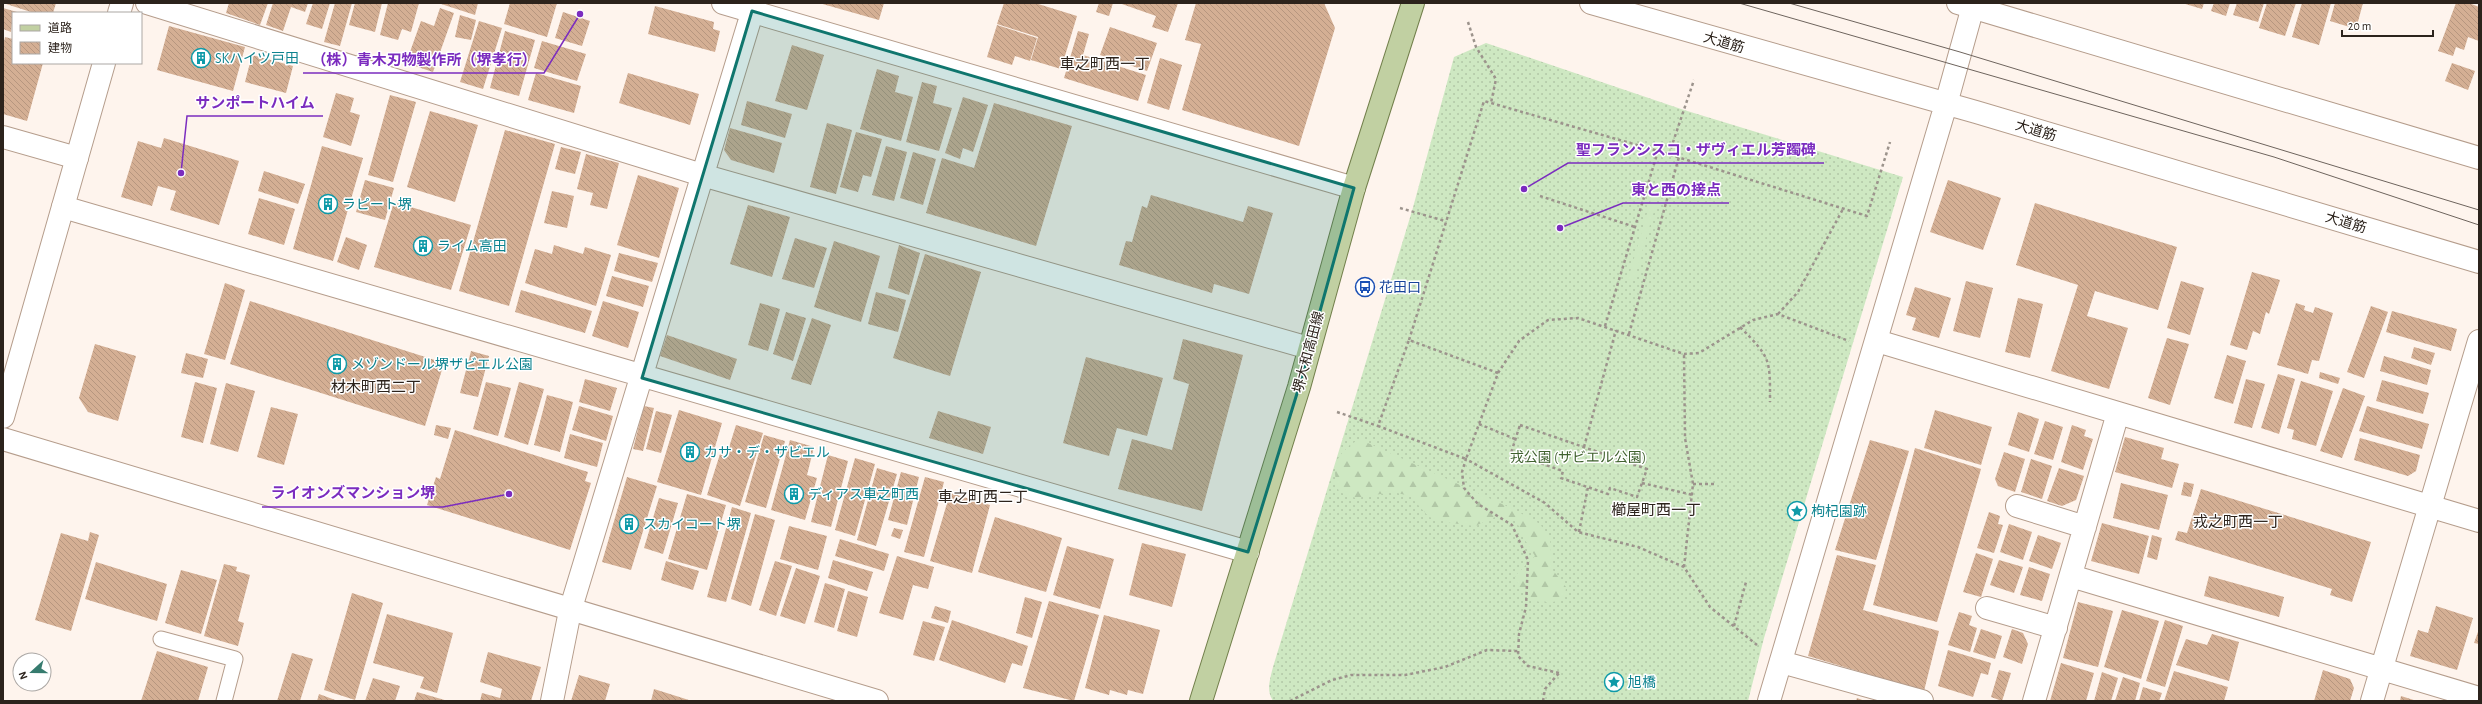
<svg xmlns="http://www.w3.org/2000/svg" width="2482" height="704" viewBox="0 0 2482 704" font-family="'Alegreya Sans','Noto Sans JP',sans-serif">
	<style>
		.grass { fill: url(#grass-dots) }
		.forest { fill: url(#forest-firs) }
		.garden { fill: #cee8c2 }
		.building { fill: url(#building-back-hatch) }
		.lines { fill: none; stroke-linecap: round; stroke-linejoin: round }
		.service-casing { stroke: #b59d8c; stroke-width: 17 }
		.minor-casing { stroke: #b59d8c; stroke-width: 24 }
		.tertiary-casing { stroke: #b59d8c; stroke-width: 24 }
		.primary-casing { stroke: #727f4b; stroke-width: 24 }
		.path { stroke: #9c938c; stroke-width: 2.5; stroke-dasharray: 3 3; stroke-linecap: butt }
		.service { stroke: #fff; stroke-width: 15 }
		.minor { stroke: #fff; stroke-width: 22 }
		.tertiary { stroke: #fff; stroke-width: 22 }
		.primary { stroke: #c1d0a2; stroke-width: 22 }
		.tram { stroke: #6e645d; stroke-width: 1 }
		.marked { fill: #0f766e; fill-opacity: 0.2; stroke: #0f766e; stroke-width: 3; stroke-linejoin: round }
		.labels { text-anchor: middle; stroke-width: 3; stroke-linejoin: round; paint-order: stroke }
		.street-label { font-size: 14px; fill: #2c231c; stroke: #fff }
		.culture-label { font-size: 14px; fill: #0d838f; stroke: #fff; text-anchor: start }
		.transit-label { font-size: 14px; fill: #164399; stroke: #fff; text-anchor: start }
		.park-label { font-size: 14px; fill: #40622f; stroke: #fff }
		.neighbourhood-label { font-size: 15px; fill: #2c231c; stroke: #fff }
		.leader { fill: none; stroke: #7b2cbf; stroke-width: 1.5 }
		.callout-dot { fill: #7b2cbf; stroke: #fff; stroke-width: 1.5 }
		.callout-label { font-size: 15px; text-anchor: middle; font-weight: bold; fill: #7b2cbf; stroke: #fff; stroke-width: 3; stroke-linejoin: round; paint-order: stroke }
	</style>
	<defs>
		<pattern id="grass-dots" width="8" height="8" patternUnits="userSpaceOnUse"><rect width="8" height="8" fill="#cee8c2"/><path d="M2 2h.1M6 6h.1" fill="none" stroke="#b1c7a6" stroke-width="1.8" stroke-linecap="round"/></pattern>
		<pattern id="forest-firs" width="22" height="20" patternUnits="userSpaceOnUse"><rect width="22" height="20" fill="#cee8c2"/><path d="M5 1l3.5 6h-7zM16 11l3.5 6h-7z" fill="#b1c7a6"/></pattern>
		<pattern id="building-back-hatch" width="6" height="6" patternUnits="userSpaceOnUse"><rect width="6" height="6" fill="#d4af94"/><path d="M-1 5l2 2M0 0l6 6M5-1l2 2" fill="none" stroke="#b6967f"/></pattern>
	</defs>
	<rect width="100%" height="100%" fill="#fef4ed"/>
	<path class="grass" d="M1486,43L1684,110L1903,177L1764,638L1748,701H1273C1266,690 1270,679 1273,667L1412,211L1454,57Z"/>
	<path class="forest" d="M1359,439L1515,510L1540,524L1550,537L1552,569L1566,587L1565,597C1551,606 1532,604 1521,591C1518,588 1517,580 1515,576L1535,556L1525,540L1516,520L1495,517L1475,526L1451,523L1429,517L1410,496L1393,492L1356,498L1339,492C1330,464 1336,455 1359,439Z"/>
	<path class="garden" d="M1657,179L1663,180L1634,280L1628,279Z"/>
	<path class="building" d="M3,3H56L53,13H34Z
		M229,3H268L260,25L226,13Z
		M273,3H308L305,12L291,7L283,31L266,25Z
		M313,3H330L322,29L306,24Z
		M335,3H352L340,46L324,42Z
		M355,3H382L375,32L349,25Z
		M388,3H419L411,32L402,29L398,40L380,35Z
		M438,3H478L475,15Z
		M510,3H557L547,37L504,24Z
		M819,3H884L879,20Z
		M1004,3H1035L1077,16L1061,69L1031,60L1038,37L997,24Z
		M1099,3H1113L1109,16L1096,12Z
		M1119,3H1178L1168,32L1152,27L1156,16Z
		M1196,3H1324L1335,28L1299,146L1182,110L1201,44L1185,40Z
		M2182,3H2204L2202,9Z
		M2214,3H2230L2226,16L2211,11Z
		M2237,3H2264L2258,22L2233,15Z
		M2267,3H2296L2285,36L2259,28Z
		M2302,3H2331L2319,45L2292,37Z
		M2335,3H2363L2356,29L2330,21Z
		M2456,3H2469L2479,7V41L2468,37L2464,50L2456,47L2453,56L2438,51Z
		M655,6L714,22L713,29L720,31L715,52L648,34Z
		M3,8L17,12L13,13L11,32L3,29Z
		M440,8L454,13L433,72L406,63L421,21L434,26Z
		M563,12L590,21L582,46L555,38Z
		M460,15L476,20L471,40L455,37Z
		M479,21L502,28L483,89L460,82Z
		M997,25L1037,38L1030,61L1015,56L1012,65L987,57Z
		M169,26L245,47L233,91L157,70Z
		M1110,27L1157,43L1147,71L1100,55Z
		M505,31L535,40L519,96L490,88Z
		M1078,31L1089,34L1083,55L1146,75L1138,101L1064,78Z
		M5,37L13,39V63H43L27,121L3,114V46Z
		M542,41L586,54L577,81L534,68Z
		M792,45L824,55L807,110L775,101Z
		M252,55L293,66L286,93L245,82Z
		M1160,58L1182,65L1169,110L1147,103Z
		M2452,63L2475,71L2468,90L2445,81Z
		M877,69L899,76L895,92L913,97L901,141L860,129Z
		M536,73L581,86L574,113L528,100Z
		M628,73L699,94L690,125L619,103Z
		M922,82L937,86L933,103L952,108L939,151L906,142Z
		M336,93L354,98L350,112L360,115L351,146L323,137Z
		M390,95L416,102L393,182L368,175Z
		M963,97L988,105L973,152L963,148L960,159L945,153Z
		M747,101L792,114L785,138L741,125Z
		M994,103L1072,126L1036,246L926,213L942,158L974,168Z
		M430,111L478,125L455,202L407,187Z
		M827,123L852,130L836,194L810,187Z
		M730,128L782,143L774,173L731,160L724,150Z
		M505,130L555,144L509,306L459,291Z
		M856,132L882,139L871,177L863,175L858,192L840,187Z
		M164,138L239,161L219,225L170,210L176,191L158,186L152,206L121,197L138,141L161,148Z
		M322,146L363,158L333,261L293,249Z
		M886,146L907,152L894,201L872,195Z
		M561,147L581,152L575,174L555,169Z
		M913,152L936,159L923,205L900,198Z
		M586,154L619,163L607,209L590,205L593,193L577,189Z
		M264,171L305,184L298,204L258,191Z
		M638,175L679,188L659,258L617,245Z
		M365,180L394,188L385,220L356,212Z
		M1948,180L2001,198L1983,250L1930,232Z
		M552,191L574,196L567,228L544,223Z
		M1151,195L1243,222L1248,206L1273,213L1249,294L1214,284L1212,293L1119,265L1126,241L1132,242L1142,206L1147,208Z
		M259,198L295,209L284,245L248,234Z
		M394,202L471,225L451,290L374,267Z
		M2035,203L2177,247L2158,310L2095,291L2087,316L2128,328L2109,389L2051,371L2078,285L2016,265Z
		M748,205L790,217L772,277L730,264Z
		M346,237L367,245L359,270L337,262Z
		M795,238L827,248L814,288L782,279Z
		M834,241L880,256L861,322L814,307Z
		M554,245L583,254L585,247L611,255L596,306L525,283L535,249L552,254Z
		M899,245L920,253L909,295L888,288Z
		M619,253L658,263L652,282L614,271Z
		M925,254L981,272L950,376L893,358Z
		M2252,272L2280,280L2269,314L2266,312L2260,334L2253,331L2247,350L2230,345Z
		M612,276L649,286L643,307L606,296Z
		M1966,281L1993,288L1980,338L1953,331Z
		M2181,281L2204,288L2190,335L2167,328Z
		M225,283L245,290L225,360L204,354Z
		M1915,287L1951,298L1939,338L1912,330L1916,318L1906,315Z
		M521,290L592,311L585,333L515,312Z
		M876,292L906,300L898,332L868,324Z
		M2018,298L2043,304L2030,358L2005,352Z
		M250,301L444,363L425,426L230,364Z
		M603,301L639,312L628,348L592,336Z
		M760,303L780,309L768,351L748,345Z
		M2296,303L2305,306L2304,310L2313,313L2315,307L2333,313L2319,361L2312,360L2308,374L2277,365Z
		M2371,306L2388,312L2364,378L2347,372Z
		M2392,311L2457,329L2451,351L2386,332Z
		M786,312L806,318L793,361L773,354Z
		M812,318L831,325L811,385L791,379Z
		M667,335L737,359L730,380L660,356Z
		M2167,338L2189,344L2170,405L2148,398Z
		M1183,339L1243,355L1202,511L1118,489L1132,439L1172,450L1189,384L1173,379Z
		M95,344L136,356L118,421L88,412L79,398Z
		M2414,347L2435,353L2431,365L2411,358Z
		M471,351L489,356L478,397L460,393Z
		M186,353L208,359L203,378L181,373Z
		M2227,355L2246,361L2233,404L2214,398Z
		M2384,356L2431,370L2427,385L2380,371Z
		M1086,357L1163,378L1147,436L1117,428L1109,456L1063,443Z
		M2320,372L2340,378L2338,384L2319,378Z
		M2278,374L2295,379L2279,434L2261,428Z
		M585,379L617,388L610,411L579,402Z
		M2246,379L2265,384L2252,428L2234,423Z
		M2382,380L2429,393L2423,414L2376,401Z
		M2301,381L2333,391L2316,446L2292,439L2294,430L2287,428Z
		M195,382L217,388L203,443L181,437Z
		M486,382L511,388L498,436L473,429Z
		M519,382L544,389L528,445L504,437Z
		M226,383L255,391L238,452L210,444Z
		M2343,388L2365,396L2342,458L2320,451Z
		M547,395L573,402L560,452L534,445Z
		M579,406L613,416L606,441L572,430Z
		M644,406L654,408L643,451L633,449Z
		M2367,406L2429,424L2422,449L2359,431Z
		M271,407L298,414L284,465L257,457Z
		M679,410L722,423L701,495L657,482Z
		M1935,410L1992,427L1981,465L1924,448Z
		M656,411L672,415L661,453L646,449Z
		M938,411L991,427L983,454L929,438Z
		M2018,412L2039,419L2029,452L2008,445Z
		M2045,421L2063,427L2053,460L2034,454Z
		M436,425L451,428L448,439L434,435Z
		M736,425L763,433L740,506L707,495L720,454L726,457Z
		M2072,425L2086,430L2084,436L2093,439L2083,470L2061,462Z
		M455,430L588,472L585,481L591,483L570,550L427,505L436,477L440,479Z
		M570,434L603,443L597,467L564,458Z
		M764,435L785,441L766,508L745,502Z
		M2125,437L2164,448L2161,459L2179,464L2172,488L2115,472Z
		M2360,438L2420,455L2416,471L2408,476L2354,460Z
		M790,440L814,447L807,475L817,478L805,520L771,510Z
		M1870,440L1909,451L1876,560L1835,550Z
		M1915,448L1981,469L1937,622L1873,605Z
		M2004,452L2025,459L2015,492L1998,486L1995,479Z
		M828,455L848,461L831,527L811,522Z
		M855,458L875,464L855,536L835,530Z
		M2031,459L2052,466L2042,499L2021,492Z
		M877,468L897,474L876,546L857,540Z
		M2059,468L2084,476L2076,500L2062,506L2047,501Z
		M901,472L919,477L907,525L888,520Z
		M627,477L657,486L631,570L602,562Z
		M925,477L944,482L924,557L904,552Z
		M2184,482L2194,484L2191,497L2181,495Z
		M2121,483L2168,495L2159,530L2113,518Z
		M2201,489L2371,542L2352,602L2330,595L2332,589L2175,540L2178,531L2187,533Z
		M950,493L990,505L972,573L930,561Z
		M687,494L726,505L707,570L668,559Z
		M659,498L678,503L663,554L644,548Z
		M732,507L751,513L726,602L707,597Z
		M1989,512L2000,516L1998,524L2003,525L1994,553L1977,548Z
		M755,514L775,520L751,606L731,599Z
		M995,517L1062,538L1046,592L978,572Z
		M2102,523L2149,536L2139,574L2091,561Z
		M2009,524L2032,532L2023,560L2000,552Z
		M789,526L827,536L818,570L780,559Z
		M894,528L903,530L900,539L891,536Z
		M90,532L99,535L71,631L35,620L61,533L88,541Z
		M2038,535L2061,543L2052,569L2029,561Z
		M2152,535L2162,538L2157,560L2147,557Z
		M840,539L889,554L884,571L835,556Z
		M1142,543L1186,554L1172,607L1129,595Z
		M1067,546L1114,559L1100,609L1053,595Z
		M1976,553L1993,559L1981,597L1963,592Z
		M1837,555L1876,565L1863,610L1939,631L1924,691L1808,656Z
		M897,556L934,567L928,589L913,585L903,620L879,613Z
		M833,560L873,572L867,591L828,578Z
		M1999,560L2023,567L2014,593L1990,585Z
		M666,561L699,571L693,590L661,580Z
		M775,561L792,566L776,616L759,610Z
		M96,562L167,584L157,621L85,599Z
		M224,564L237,567L236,571L250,575L238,621L244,623L238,646L204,636Z
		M2029,567L2050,574L2042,601L2020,595Z
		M796,568L820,576L805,624L780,616Z
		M181,570L217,580L201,634L165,623Z
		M2209,576L2284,597L2279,617L2204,596Z
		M825,583L845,589L834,628L814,622Z
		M848,591L868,597L857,637L837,631Z
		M352,593L383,603L355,700L324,690Z
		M1025,597L1042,602L1032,638L1016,633Z
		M1049,601L1099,615L1074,701L1023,688Z
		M2078,602L2113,611L2098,667L2063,658Z
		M935,606L951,611L948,623L931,618Z
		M2436,606L2473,618L2457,670L2410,656L2418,630L2428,633Z
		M2122,610L2159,621L2141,679L2104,667Z
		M1959,612L1972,616L1969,625L1977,628L1970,652L1948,645Z
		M387,614L453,633L437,693L420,688L424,677L373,663Z
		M1104,615L1160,630L1143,694L1128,690L1127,695L1110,690L1109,695L1085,688Z
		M952,620L1028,646L1022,666L1012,663L1005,683L939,660Z
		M2165,620L2183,626L2165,687L2146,681Z
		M923,621L945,627L934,661L913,655Z
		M1981,629L2002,636L1995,659L1973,652Z
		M2012,629L2023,633L2028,644L2022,664L2003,657Z
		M2479,629V644L2474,643Z
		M2212,634L2239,642L2229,681L2176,665L2186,639L2207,645Z
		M1948,650L1991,663L1988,675L1981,673L1973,697L1938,686Z
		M157,651L208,667L198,701H141Z
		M488,652L541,667L531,701H480L482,693L500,698L502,689L480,682Z
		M292,653L313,659L300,701H277Z
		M2061,663L2094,673L2086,701H2050Z
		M1999,670L2011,673L2002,701L1991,697Z
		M2323,670L2350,679L2354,688L2350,701H2314Z
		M2174,671L2228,687L2224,701H2164Z
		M2102,672L2118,678L2111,701H2094Z
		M579,675L610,684L605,701H571Z
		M2123,677L2140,683L2135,701H2115Z
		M373,678L400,686L395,701H365Z
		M2143,687L2162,693L2159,701H2139Z
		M654,689L692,701H651Z
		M417,692L448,701H414Z
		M319,694L338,701H317Z
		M2401,696L2417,701H2400Z
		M1857,698L1865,701H1856Z"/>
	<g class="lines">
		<defs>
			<path id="service" d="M161,639L235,659L224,701"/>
			<path id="minor" d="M147,3L702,175L1309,348
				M723,3L1354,188
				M1946,104L1974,3
				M3,137L77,158
				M63,207L1248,552
				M1877,341L2479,521
				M2017,506L2085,527
				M2071,576L2479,698
				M1987,608L2056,628
				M1781,662L1922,701
				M552,701L570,611L755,3
				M2034,701L2118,413
				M2372,701L2479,341"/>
			<path id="tertiary" d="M1591,3L1976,112L2479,262
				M1958,3L2479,158
				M119,13L122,3
				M3,417L104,63
				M3,439L877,701
				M1769,701L1946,104"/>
			<path id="primary" d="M1201,701L1299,387L1354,188L1413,3"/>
		</defs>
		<use href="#service" class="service-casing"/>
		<use href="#minor" class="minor-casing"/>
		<use href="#tertiary" class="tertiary-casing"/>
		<use href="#primary" class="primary-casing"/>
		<path class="path" d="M1468,22L1476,47L1496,79L1491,103
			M1669,154L1694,80
			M1540,196L1635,227
			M1400,208L1445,221
			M1778,314L1798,292L1843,209
			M1605,326L1658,151
			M1740,327C1771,358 1770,359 1770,402
			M1629,334L1679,157
			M1409,340L1484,101L1658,151L1867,216L1890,142
			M1498,373L1409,340L1378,426L1466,459L1498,373L1519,341L1548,320L1578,318L1684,354L1699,353L1753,320L1778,314L1849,341
			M1337,412L1378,426
			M1479,424L1515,439
			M1520,425L1647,469L1637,497L1610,488L1608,494L1561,478L1563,471L1511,453Z
			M1584,447L1616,330
			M1642,483L1693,495
			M1693,484H1714
			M1579,532L1588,487
			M1684,567L1693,484L1685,438L1684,354
			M1734,626L1746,582
			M1559,673L1528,666L1518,656L1519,634L1526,607L1528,560L1512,525L1478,504L1464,488L1462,472L1466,459L1545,503L1578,532L1638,547L1684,567L1710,607L1757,645
			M1290,701L1332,680L1351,675H1405L1445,667L1487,650L1518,651
			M1543,701L1545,689L1559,673"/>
		<use href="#service" class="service"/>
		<use href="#minor" class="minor"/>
		<use href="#tertiary" class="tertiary"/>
		<use href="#primary" class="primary"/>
		<path class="tram" d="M1739,3L2274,157L2479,225
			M1789,3L1960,52L2479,210"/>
	</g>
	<path class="marked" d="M752,11L1354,188L1299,387L1248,552L642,378Z"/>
	<defs>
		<symbol id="building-ring" viewBox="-11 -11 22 22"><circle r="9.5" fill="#fff" stroke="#0f9aa8" stroke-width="1.5"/><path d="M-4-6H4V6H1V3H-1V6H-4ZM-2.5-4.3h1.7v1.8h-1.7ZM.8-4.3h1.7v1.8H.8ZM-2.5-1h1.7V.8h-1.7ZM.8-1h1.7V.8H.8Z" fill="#0f9aa8"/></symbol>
		<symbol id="bus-ring" viewBox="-11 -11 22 22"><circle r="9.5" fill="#fff" stroke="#1a4fb4" stroke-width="1.5"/><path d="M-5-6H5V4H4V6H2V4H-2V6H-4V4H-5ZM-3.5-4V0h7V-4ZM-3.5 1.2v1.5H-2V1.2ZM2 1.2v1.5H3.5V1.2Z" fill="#1a4fb4"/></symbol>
		<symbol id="sight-ring" viewBox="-11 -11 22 22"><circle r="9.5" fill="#fff" stroke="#0f9aa8" stroke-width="1.5"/><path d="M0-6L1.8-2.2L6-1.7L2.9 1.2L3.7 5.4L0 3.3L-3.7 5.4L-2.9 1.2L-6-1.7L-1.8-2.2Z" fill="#0f9aa8"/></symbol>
	</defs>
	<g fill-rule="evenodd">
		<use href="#building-ring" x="190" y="47" width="22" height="22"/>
		<use href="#building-ring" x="317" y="193" width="22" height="22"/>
		<use href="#building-ring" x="412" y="235" width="22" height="22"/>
		<use href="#bus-ring" x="1354" y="276" width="22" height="22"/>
		<use href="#building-ring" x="326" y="353" width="22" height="22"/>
		<use href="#building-ring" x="679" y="441" width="22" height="22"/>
		<use href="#building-ring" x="783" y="483" width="22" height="22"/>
		<use href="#sight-ring" x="1786" y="500" width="22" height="22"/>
		<use href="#building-ring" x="618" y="513" width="22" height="22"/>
		<use href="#sight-ring" x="1603" y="671" width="22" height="22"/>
	</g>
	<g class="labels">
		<g class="street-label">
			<text transform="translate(1724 42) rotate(16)" y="5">大道筋</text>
			<text transform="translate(2036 130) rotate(17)" y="5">大道筋</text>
			<text transform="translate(2346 222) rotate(17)" y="5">大道筋</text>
			<text transform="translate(1308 352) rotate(-75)" y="5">堺大和高田線</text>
		</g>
		<g class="culture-label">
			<text x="215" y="63">SKハイツ戸田</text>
			<text x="342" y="209">ラピート堺</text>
			<text x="437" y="251">ライム高田</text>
			<text x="351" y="369">メゾンドール堺ザビエル公園</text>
			<text x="704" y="457">カサ・デ・ザビエル</text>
			<text x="808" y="499">ディアス車之町西</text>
			<text x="1811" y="516">枸杞園跡</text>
			<text x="643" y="529">スカイコート堺</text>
			<text x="1628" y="687">旭橋</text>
		</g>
		<g class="transit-label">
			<text x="1379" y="292">花田口</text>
		</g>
		<g class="park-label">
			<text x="1578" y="462">戎公園 (ザビエル公園)</text>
		</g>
		<g class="neighbourhood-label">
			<text x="1105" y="69">車之町西一丁</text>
			<text x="376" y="392">材木町西二丁</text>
			<text x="983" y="502">車之町西二丁</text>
			<text x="1656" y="515">櫛屋町西一丁</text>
			<text x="2238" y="527">戎之町西一丁</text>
		</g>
	</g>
	<path class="leader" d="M580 14L544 73H303M181 173L187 116H323M1524 189L1568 163H1824M1560 228L1623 203H1729M509 494L443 507H262"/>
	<g class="callout-dot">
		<circle cx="580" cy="14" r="4"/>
		<circle cx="181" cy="173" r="4"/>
		<circle cx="1524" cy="189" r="4"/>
		<circle cx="1560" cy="228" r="4"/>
		<circle cx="509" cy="494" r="4"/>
	</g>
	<g class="callout-label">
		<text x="424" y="65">（株）青木刃物製作所（堺孝行）</text>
		<text x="255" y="108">サンポートハイム</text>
		<text x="1696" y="155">聖フランシスコ・ザヴィエル芳躅碑</text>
		<text x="1676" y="195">東と西の接点</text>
		<text x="353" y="498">ライオンズマンション堺</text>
	</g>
	<rect width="2482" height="704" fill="none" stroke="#2c231c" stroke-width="8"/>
	<rect x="12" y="12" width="130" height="52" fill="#ffffff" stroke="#aba7a4"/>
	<rect x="20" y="25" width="20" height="6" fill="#c1d0a2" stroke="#aba7a4"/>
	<text x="48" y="32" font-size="12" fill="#2c231c">道路</text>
	<rect x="20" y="42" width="20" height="12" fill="url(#building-back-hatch)" stroke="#aba7a4"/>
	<text x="48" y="52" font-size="12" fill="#2c231c">建物</text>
	<g transform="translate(32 672) rotate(249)"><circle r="19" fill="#ffffff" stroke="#aba7a4"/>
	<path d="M0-3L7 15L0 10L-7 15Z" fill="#367b6e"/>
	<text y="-6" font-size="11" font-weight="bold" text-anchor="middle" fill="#2c231c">N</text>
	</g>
	<path d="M2342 30v6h91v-6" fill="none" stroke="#2c231c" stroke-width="2"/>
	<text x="2348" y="30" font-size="12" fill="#2c231c" stroke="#ffffff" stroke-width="3" paint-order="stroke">20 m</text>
</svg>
